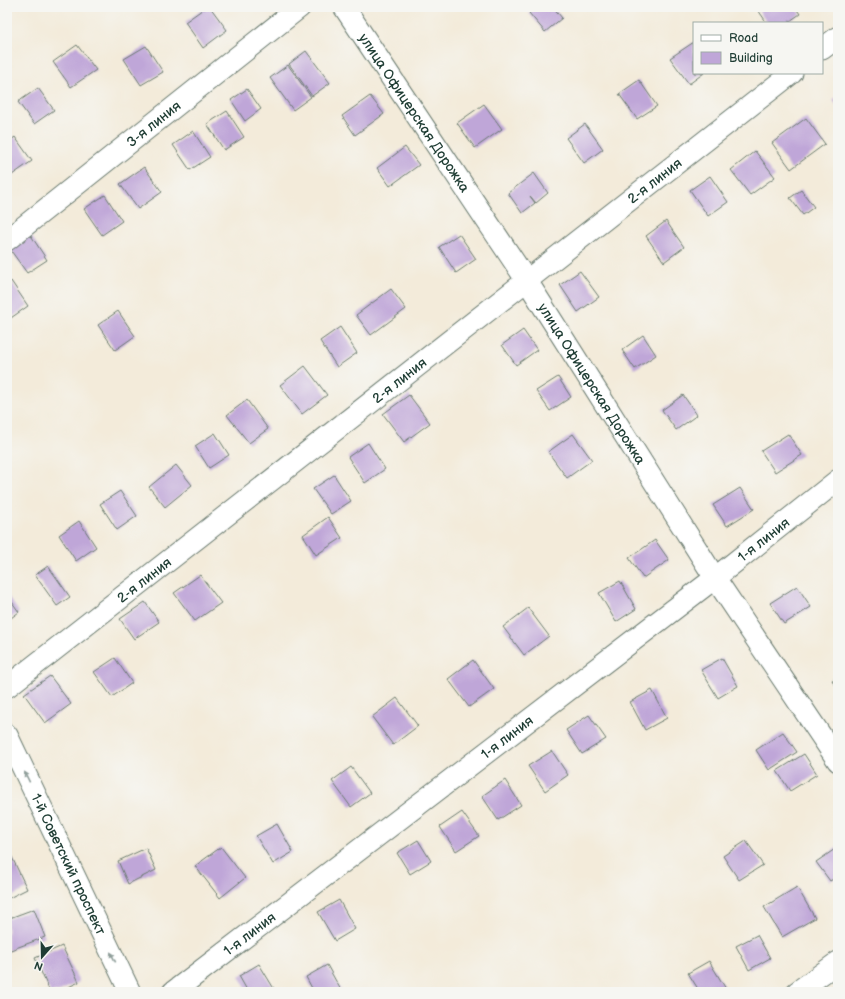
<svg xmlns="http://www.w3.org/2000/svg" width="845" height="999" viewBox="0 0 845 999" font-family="'Balsamiq Sans',sans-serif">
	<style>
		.building { fill: #bfa6d8 }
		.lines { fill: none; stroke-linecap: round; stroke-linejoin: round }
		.street-casing { stroke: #697a6e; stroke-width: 23 }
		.street { stroke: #fff; stroke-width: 21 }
		.oneway { fill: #8f9e9a }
		.labels { text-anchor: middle; stroke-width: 3; stroke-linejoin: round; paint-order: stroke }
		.street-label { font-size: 14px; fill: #1f3d34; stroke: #f6f6f2 }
	</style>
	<rect width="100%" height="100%" fill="#f6f6f2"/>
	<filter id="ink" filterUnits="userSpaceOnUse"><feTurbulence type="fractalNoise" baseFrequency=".025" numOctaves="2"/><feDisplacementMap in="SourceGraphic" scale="8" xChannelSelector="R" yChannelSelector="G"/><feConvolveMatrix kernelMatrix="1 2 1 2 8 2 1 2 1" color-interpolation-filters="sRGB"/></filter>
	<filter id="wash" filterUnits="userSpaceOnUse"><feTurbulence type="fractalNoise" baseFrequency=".012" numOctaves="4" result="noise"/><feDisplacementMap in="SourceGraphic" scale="16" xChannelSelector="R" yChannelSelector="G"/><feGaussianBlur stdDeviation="0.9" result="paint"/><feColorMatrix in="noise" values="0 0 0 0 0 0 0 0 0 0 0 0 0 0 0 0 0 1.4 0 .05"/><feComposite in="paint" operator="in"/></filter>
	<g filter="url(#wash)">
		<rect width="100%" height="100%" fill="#f3ebda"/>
		<g id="blocks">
			<path class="building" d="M206,7H210L227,30L203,48L185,22Z
				M537,7H553L562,18L545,32L529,13Z
				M756,7H795L800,14L787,23H767Z
				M694,42V73H704L689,84L670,58Z
				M77,45L96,70L71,87L53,62Z
				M146,46L163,72L141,85L124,59Z
				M306,51L330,83L312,96L289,64Z
				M288,65L311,97L293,110L270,78Z
				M639,80L657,106L637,119L619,94Z
				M38,88L54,110L34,124L18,102Z
				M247,89L261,109L245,121L231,100Z
				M370,96L384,114L355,135L342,116Z
				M838,96V107L833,100Z
				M484,104L502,129L475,148L457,123Z
				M227,111L244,137L224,150L207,124Z
				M806,118L825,144L791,169L772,143Z
				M585,124L603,149L584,163L566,138Z
				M193,131L210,157L190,170L173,145Z
				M15,137L32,161L12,175L7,168V143Z
				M405,147L419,165L390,186L377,168Z
				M755,151L775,177L750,195L731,170Z
				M144,167L162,192L138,209L120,184Z
				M534,173L548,193L536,203L530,196L535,203L522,213L508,193Z
				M710,176L728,202L708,216L690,190Z
				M801,190L814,207L803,215L790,198Z
				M105,195L122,221L102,235L84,209Z
				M666,221L684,247L664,262L646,236Z
				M30,234L47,260L27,273L9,248Z
				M459,234L476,259L456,273L439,247Z
				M580,271L599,297L578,312L560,285Z
				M11,281L28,306L8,320L7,284Z
				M391,289L406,309L371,335L356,315Z
				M118,311L135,336L115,350L98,325Z
				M340,327L357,353L337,367L320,341Z
				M523,330L537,350L516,365L502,345Z
				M643,335L656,355L635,369L622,350Z
				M305,366L327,395L302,414L280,385Z
				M558,377L571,397L550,411L536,391Z
				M409,395L430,423L404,442L383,414Z
				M683,395L697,415L676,430L662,410Z
				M247,400L268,429L249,443L227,415Z
				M215,433L229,455L209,468L195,446Z
				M573,434L592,460L567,478L548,452Z
				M788,434L802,455L775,472L761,451Z
				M368,443L385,469L365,483L348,457Z
				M176,465L192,485L165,507L149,487Z
				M334,475L351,501L331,514L313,489Z
				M740,488L754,509L727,526L713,505Z
				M120,491L137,516L117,530L100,504Z
				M328,517L342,538L316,555L303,535Z
				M79,521L96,547L76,561L59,535Z
				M655,540L669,560L643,578L629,558Z
				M48,566L70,597L57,606L35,575Z
				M200,575L221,603L195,621L174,593Z
				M620,581L636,609L616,622L599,593Z
				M797,586L811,607L784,624L770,603Z
				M7,595L19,612L7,621Z
				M145,602L159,622L134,639L120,619Z
				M528,608L549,636L524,655L503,627Z
				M115,658L132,683L112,697L94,672Z
				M722,658L738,686L718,698L701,670Z
				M473,660L494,689L469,707L448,679Z
				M50,676L71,704L45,723L24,694Z
				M838,677V689L832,680Z
				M652,690L667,718L645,730L630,702Z
				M397,698L418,726L393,745L372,717Z
				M589,715L606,739L582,754L566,730Z
				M783,732L797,752L769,770L756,750Z
				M552,751L568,775L545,791L528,766Z
				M804,754L817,774L790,791L777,771Z
				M351,767L370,793L351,807L332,781Z
				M505,780L521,805L498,820L482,796Z
				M462,812L479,836L456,851L440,827Z
				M277,824L293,852L273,864L256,836Z
				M418,840L431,861L410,874L397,853Z
				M746,841L763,865L739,880L723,856Z
				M221,847L245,878L220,898L195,866Z
				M838,847V876L830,881L816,862Z
				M146,848L156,870L128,884L118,861Z
				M10,853L27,889L7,899V854Z
				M797,887L815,918L782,937L764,907Z
				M339,900L355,929L335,941L318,912Z
				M34,909L45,937L8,951L7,919Z
				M757,935L770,958L749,970L736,946Z
				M62,946L79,982L58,992H50L35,958Z
				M709,961L726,989L721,992H700L688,973Z
				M259,964L276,992H248L239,976Z
				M327,965L342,992H314L306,977Z"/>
		</g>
	</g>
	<g filter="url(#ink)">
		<use href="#blocks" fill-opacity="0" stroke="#697a6e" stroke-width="1"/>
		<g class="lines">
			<defs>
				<g id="street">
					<path id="s1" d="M344,7L527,281L715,578L838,761"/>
					<path d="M822,49L838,37"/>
					<path id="s2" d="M7,240L300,7"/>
					<path id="s3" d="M7,687L792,73"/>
					<path id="s4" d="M7,735L130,992"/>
					<path id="s5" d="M173,992L715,578L838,480"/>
					<path d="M797,992L838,962"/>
				</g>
			</defs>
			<use href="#street" class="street-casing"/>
			<use href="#street" class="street"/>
		</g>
		<defs><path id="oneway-solid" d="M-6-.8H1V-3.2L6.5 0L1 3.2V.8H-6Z"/></defs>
		<g class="oneway">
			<use href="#oneway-solid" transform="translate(27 777) rotate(-116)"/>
			<use href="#oneway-solid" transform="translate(113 957) rotate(-116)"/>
		</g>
	</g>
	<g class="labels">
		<g class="street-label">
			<text dy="5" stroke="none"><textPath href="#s1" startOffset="127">улица Офицерская Дорожка</textPath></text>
			<text dy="5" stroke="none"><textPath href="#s2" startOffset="187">3-я линия</textPath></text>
			<text dy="5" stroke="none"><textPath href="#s3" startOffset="822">2-я линия</textPath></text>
			<text dy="5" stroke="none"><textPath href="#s3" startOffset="498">2-я линия</textPath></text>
			<text dy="5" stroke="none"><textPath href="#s1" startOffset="451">улица Офицерская Дорожка</textPath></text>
			<text dy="5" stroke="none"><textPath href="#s5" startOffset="744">1-я линия</textPath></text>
			<text dy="5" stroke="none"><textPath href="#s3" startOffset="174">2-я линия</textPath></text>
			<text dy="5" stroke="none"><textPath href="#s5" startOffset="420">1-я линия</textPath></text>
			<text dy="5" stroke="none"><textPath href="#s4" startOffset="143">1-й Советский проспект</textPath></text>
			<text dy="5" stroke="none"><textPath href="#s5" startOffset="96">1-я линия</textPath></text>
		</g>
	</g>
	<rect width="845" height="999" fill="none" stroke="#f6f6f2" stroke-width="24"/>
	<rect x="693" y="22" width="130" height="52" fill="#f6f6f2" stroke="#a0aca6"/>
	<rect x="701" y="35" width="20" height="6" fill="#ffffff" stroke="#a0aca6"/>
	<text x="729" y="42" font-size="12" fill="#1f3d34">Road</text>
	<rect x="701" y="52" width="20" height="12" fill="#bfa6d8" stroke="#a0aca6"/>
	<text x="729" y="62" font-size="12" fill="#1f3d34">Building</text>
	<g transform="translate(42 957) rotate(200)" stroke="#f6f6f2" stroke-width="3" paint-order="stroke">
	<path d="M0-3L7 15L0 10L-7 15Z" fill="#1f3d34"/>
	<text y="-6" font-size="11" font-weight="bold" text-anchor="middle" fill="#1f3d34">N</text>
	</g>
</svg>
